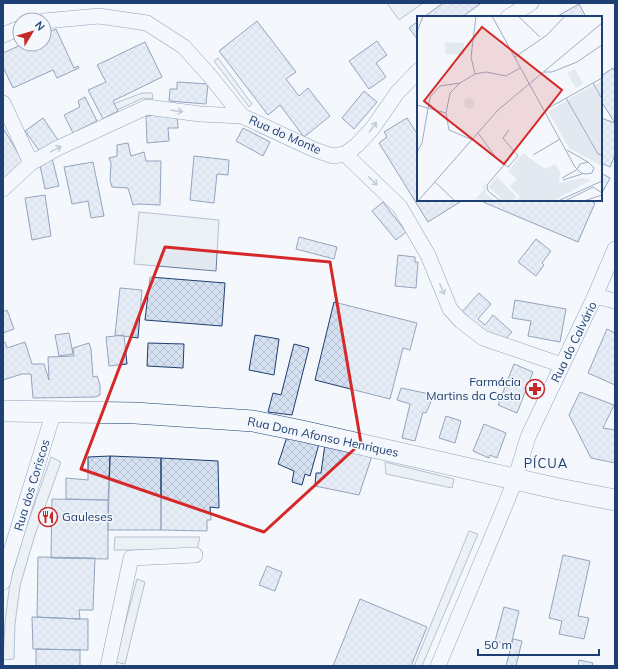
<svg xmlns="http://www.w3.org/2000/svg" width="618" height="669" viewBox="0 0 618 669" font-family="Mulish,sans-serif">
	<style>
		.grass { fill: #e3e9f0; stroke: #687fa3 }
		.parking { fill: #e3e8f0; stroke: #687fa3 }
		.building { fill: url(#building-cross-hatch); stroke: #1d3f73 }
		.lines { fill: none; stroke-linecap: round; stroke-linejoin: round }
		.street-casing { stroke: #1d3f73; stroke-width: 16 }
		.secondary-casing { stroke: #1d3f73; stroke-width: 22 }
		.street { stroke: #f4f7fb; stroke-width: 15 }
		.secondary { stroke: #f4f7fb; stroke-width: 21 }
		.oneway { stroke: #889bb7 }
		.marked { fill: none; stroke: #d62828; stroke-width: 3; stroke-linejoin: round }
		.labels { text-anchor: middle; stroke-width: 3; stroke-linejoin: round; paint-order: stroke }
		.street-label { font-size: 12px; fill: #1d3f73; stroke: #f4f7fb }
		.poi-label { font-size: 12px; fill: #1d3f73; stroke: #f4f7fb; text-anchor: end }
		.neighbourhood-label { font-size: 13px; letter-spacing: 1px; fill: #1d3f73; stroke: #f4f7fb }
		.inset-road { fill: none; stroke: #9eadc5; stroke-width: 1 }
		.view { fill: #d62828; fill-opacity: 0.15; stroke: #d62828; stroke-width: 2 }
		.inset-edge { fill: none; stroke: #1d3f73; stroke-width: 2 }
	</style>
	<defs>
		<pattern id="building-cross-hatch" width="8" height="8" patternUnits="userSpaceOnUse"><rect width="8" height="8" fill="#d5e0f0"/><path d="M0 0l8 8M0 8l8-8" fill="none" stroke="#b6c1d1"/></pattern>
	</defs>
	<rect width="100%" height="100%" fill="#f4f7fb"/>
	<path class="grass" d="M387,3H423L399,20Z
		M139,212L219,220L216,271L134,264Z"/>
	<path class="parking" d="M218,58L252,104L249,107L214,61Z
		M142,93H152L153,99L143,98L117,110L113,104Z
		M51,457L61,462L34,538L20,586L15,624L14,659L3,660L5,622L10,582L24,534Z
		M385,462L454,479L452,488L386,474Z
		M469,531L478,534L422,666H414Z
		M115,537H200L197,550H114Z
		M137,579L145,582L125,664L115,662Z"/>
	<path class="building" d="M443,3H479L480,4L462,17H424Z
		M579,4L586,17H556Z
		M257,21L296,72L286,79L299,96L308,88L330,116L304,137L280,105L268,115L219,51Z
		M418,21V40L409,28Z
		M56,29L74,68L78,66L79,68L57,78L53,70L13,88L3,67V53L23,44H44V34Z
		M377,41L387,55L376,63L386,77L369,89L349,61Z
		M145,42L162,77L113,101L118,111L103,119L88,90L106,82L97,65Z
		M613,68L615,72V123L601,101V76Z
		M177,82L208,84L206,104L169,101L170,89H177Z
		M364,91L377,102L354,129L342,118Z
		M85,97L97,121L73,133L64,115L80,107L78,101Z
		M177,114L178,128H168L169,141L147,143L146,116Z
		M43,118L58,140L41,153L25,131Z
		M407,118L418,135V200H463L428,222L379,143L387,137L384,132Z
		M601,118L615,123V155L610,167L601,163Z
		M3,128L29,171L3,187Z
		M243,128L270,142L263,156L236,141Z
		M128,143L131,156L144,152L146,161H161L160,205L138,204L133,205L128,188L112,187L110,180L111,163L109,158L117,156V145Z
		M194,156L229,160L228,175L217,174L214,203L190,200Z
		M52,158L59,186L45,189L39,161Z
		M93,162L104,216L91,218L88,201L72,204L64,167Z
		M601,173L610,178L601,195Z
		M45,195L51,236L32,240L25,198Z
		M484,200H588L595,203L578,242L483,202Z
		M383,202L406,232L396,240L372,211Z
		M299,237L337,247L334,259L296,249Z
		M536,239L551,251L542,263L544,265L536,276L518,262Z
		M398,255L415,257V262H418L416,288L395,286Z
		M150,277L225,283L222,326L145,320Z
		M120,288L142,290L138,338L115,335Z
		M479,293L491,304L478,319L485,325L493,315L512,332L499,346L461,313Z
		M515,300L566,309L560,342L528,336L531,321L512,318Z
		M334,302L417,323L410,350L403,348L390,399L315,380Z
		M7,310L14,329L3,333V312Z
		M607,329L615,333V385L588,373Z
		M69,333L73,354L59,356L55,335Z
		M124,335L127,364L109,366L106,337Z
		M255,335L279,339L274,375L249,370Z
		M5,342L7,348L25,342L32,364H44L49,380L48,357L74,356L73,348L89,343L91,349L93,377L97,376L100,385V395L95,397L33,398L31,374H22L3,380V343Z
		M148,343L184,344L183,368L147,366Z
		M294,344L309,348L292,415L268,412L273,393L281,395Z
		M514,364L533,372L517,413L498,405Z
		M401,388L434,395L426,413L423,412L415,441L402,438L410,404L397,400Z
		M580,392L614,405L603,428L615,430V463L591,458L569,415Z
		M446,416L461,421L455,443L439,438Z
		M484,424L506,433L497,458L490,455L489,458L473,451Z
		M287,437L319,444L310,476L305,474L302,485L292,482L294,471L278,464Z
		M325,444L372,456L359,495L315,486L316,473H321Z
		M110,456L161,458V530H108Z
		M110,456L108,500L66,499V478L88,480V457Z
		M161,458L218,461L219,508L210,507L211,520H207V531L161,530Z
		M52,499L108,500V559L51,558Z
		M563,555L590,561L578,616L589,618L584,639L559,634L562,621L549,618Z
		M38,557L95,558L93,610H79L80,619L37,617Z
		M267,566L282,572L275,591L259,585Z
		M360,599L427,627L411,666H333Z
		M504,607L519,611L511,645L495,641Z
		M32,617L80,619H88V650L33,649Z
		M513,639L522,641L516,666H506Z
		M36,649L80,650V666H36Z
		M579,660L593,663L592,666H578Z"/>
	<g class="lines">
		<defs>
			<path id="street" d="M508,17L531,3
				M44,21L99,16L147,23L184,47L210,76L242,116
				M3,35L20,28
				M3,103L31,163
				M345,154L400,207L428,255L450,309L461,321L483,338L562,365
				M3,189L31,163L58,148L147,107L200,114L242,116L315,150L333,156L345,154L357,145L372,129L397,93L418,71
				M595,296L615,301
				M3,582L5,571L54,411
				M108,666L131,558L195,555
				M438,666L504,508L515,480L528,437L595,296L615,249"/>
			<path id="secondary" d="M3,411L135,413L253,421L302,431L559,489L615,500"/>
		</defs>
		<use href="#street" class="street-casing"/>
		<use href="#secondary" class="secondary-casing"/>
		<use href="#street" class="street"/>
		<use href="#secondary" class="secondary"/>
	</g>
	<defs><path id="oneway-shaft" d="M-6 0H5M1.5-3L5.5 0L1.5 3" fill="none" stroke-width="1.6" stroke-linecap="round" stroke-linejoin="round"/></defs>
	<g class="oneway">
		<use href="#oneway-shaft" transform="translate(177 111) rotate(7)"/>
		<use href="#oneway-shaft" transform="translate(373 127) rotate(-53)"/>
		<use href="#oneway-shaft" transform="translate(56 149) rotate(-28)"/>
		<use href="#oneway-shaft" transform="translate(373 181) rotate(44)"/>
		<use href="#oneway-shaft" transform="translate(442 289) rotate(68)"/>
	</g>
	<path d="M0 0H618V669H0ZM165,247L330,262L361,443L264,532L81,469Z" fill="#f4f7fb" fill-opacity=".55" fill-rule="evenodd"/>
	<path class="marked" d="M165,247L330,262L361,443L264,532L81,469Z"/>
	<defs>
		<symbol id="pharmacy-ring" viewBox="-11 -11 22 22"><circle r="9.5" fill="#f4f7fb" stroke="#c62828" stroke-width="1.5"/><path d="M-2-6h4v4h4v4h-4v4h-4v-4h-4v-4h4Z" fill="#c62828"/></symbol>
		<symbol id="restaurant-ring" viewBox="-11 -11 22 22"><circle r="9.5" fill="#f4f7fb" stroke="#c62828" stroke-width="1.5"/><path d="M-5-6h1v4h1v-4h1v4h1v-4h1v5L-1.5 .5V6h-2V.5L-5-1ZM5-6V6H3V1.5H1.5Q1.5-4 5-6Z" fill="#c62828"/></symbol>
	</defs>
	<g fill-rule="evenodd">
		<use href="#pharmacy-ring" x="524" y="378" width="22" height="22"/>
		<use href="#restaurant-ring" x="37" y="506" width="22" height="22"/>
	</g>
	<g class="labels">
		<g class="street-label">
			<text transform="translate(285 135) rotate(24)" y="4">Rua do Monte</text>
			<text transform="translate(574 342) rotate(-64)" y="4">Rua do Calvário</text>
			<text transform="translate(323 437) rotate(12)" y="4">Rua Dom Afonso Henriques</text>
			<text transform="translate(32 485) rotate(-73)" y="4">Rua dos Coriscos</text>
		</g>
		<g class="poi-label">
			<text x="521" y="386">Farmácia<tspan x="521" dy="14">Martins da Costa</tspan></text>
			<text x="62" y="521" text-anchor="start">Gauleses</text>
		</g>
		<g class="neighbourhood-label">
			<text x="546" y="468">PÍCUA</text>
		</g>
	</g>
	<g transform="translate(417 16)">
		<rect width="185" height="185" fill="#f4f7fb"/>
		<path d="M28,26L47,27V39L28,38ZM158,53L166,68L159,72L150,57ZM185,65V150L152,132L131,95ZM46.5 87a5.5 5.5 0 1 1 11 0a5.5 5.5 0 1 1-11 0ZM106,137L128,153L138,148L143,156L142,167L164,162L174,164L136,185H99L103,181L93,171L100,163L91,155ZM80,160L81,162L100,181L95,185H82L83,181L72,171ZM68,165L69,178L78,185L58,183L66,175Z" fill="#e3e9f0"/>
		<path d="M185,65V134L183,135L153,82Z" fill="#e3e9f0"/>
		<path class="inset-road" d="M75,0L158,151L164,157L169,158L175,157L177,152L171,146L163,148L161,152M101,0L123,21M0,16L6,0M98,41L130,19L148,0M127,56H135L160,46L185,29M58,58L54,41L59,0M176,67L185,83M149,82L181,138L185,139M0,89L29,97M128,94L185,62M61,117L80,143L91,151L101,140L86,122L92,114M56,124L32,114L29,97L33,77L43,67L58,58L69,56L89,60L103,52M150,134L171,146M0,136L5,127L13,81L23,70L43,67M116,139L143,123M145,162L161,153M146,164L165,158M18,166L38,185M82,184L71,175L70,169L87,149M1,185L81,94L185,7M141,185L185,165M148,185L176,171L185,177M167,185L185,179"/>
		<path class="view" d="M65,11L145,74L87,148L7,85Z"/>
		<rect width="185" height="185" class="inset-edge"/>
	</g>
	<rect width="618" height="669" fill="none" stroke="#1d3f73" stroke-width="8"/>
	<g transform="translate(32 32) rotate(52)"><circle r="19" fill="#f4f7fb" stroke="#9eadc5"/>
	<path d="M0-3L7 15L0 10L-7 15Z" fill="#c62828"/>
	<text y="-6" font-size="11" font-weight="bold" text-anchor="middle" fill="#1d3f73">N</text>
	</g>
	<path d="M478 649v6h121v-6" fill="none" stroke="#1d3f73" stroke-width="2"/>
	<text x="484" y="649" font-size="12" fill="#1d3f73" stroke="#f4f7fb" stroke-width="3" paint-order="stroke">50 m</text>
</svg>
